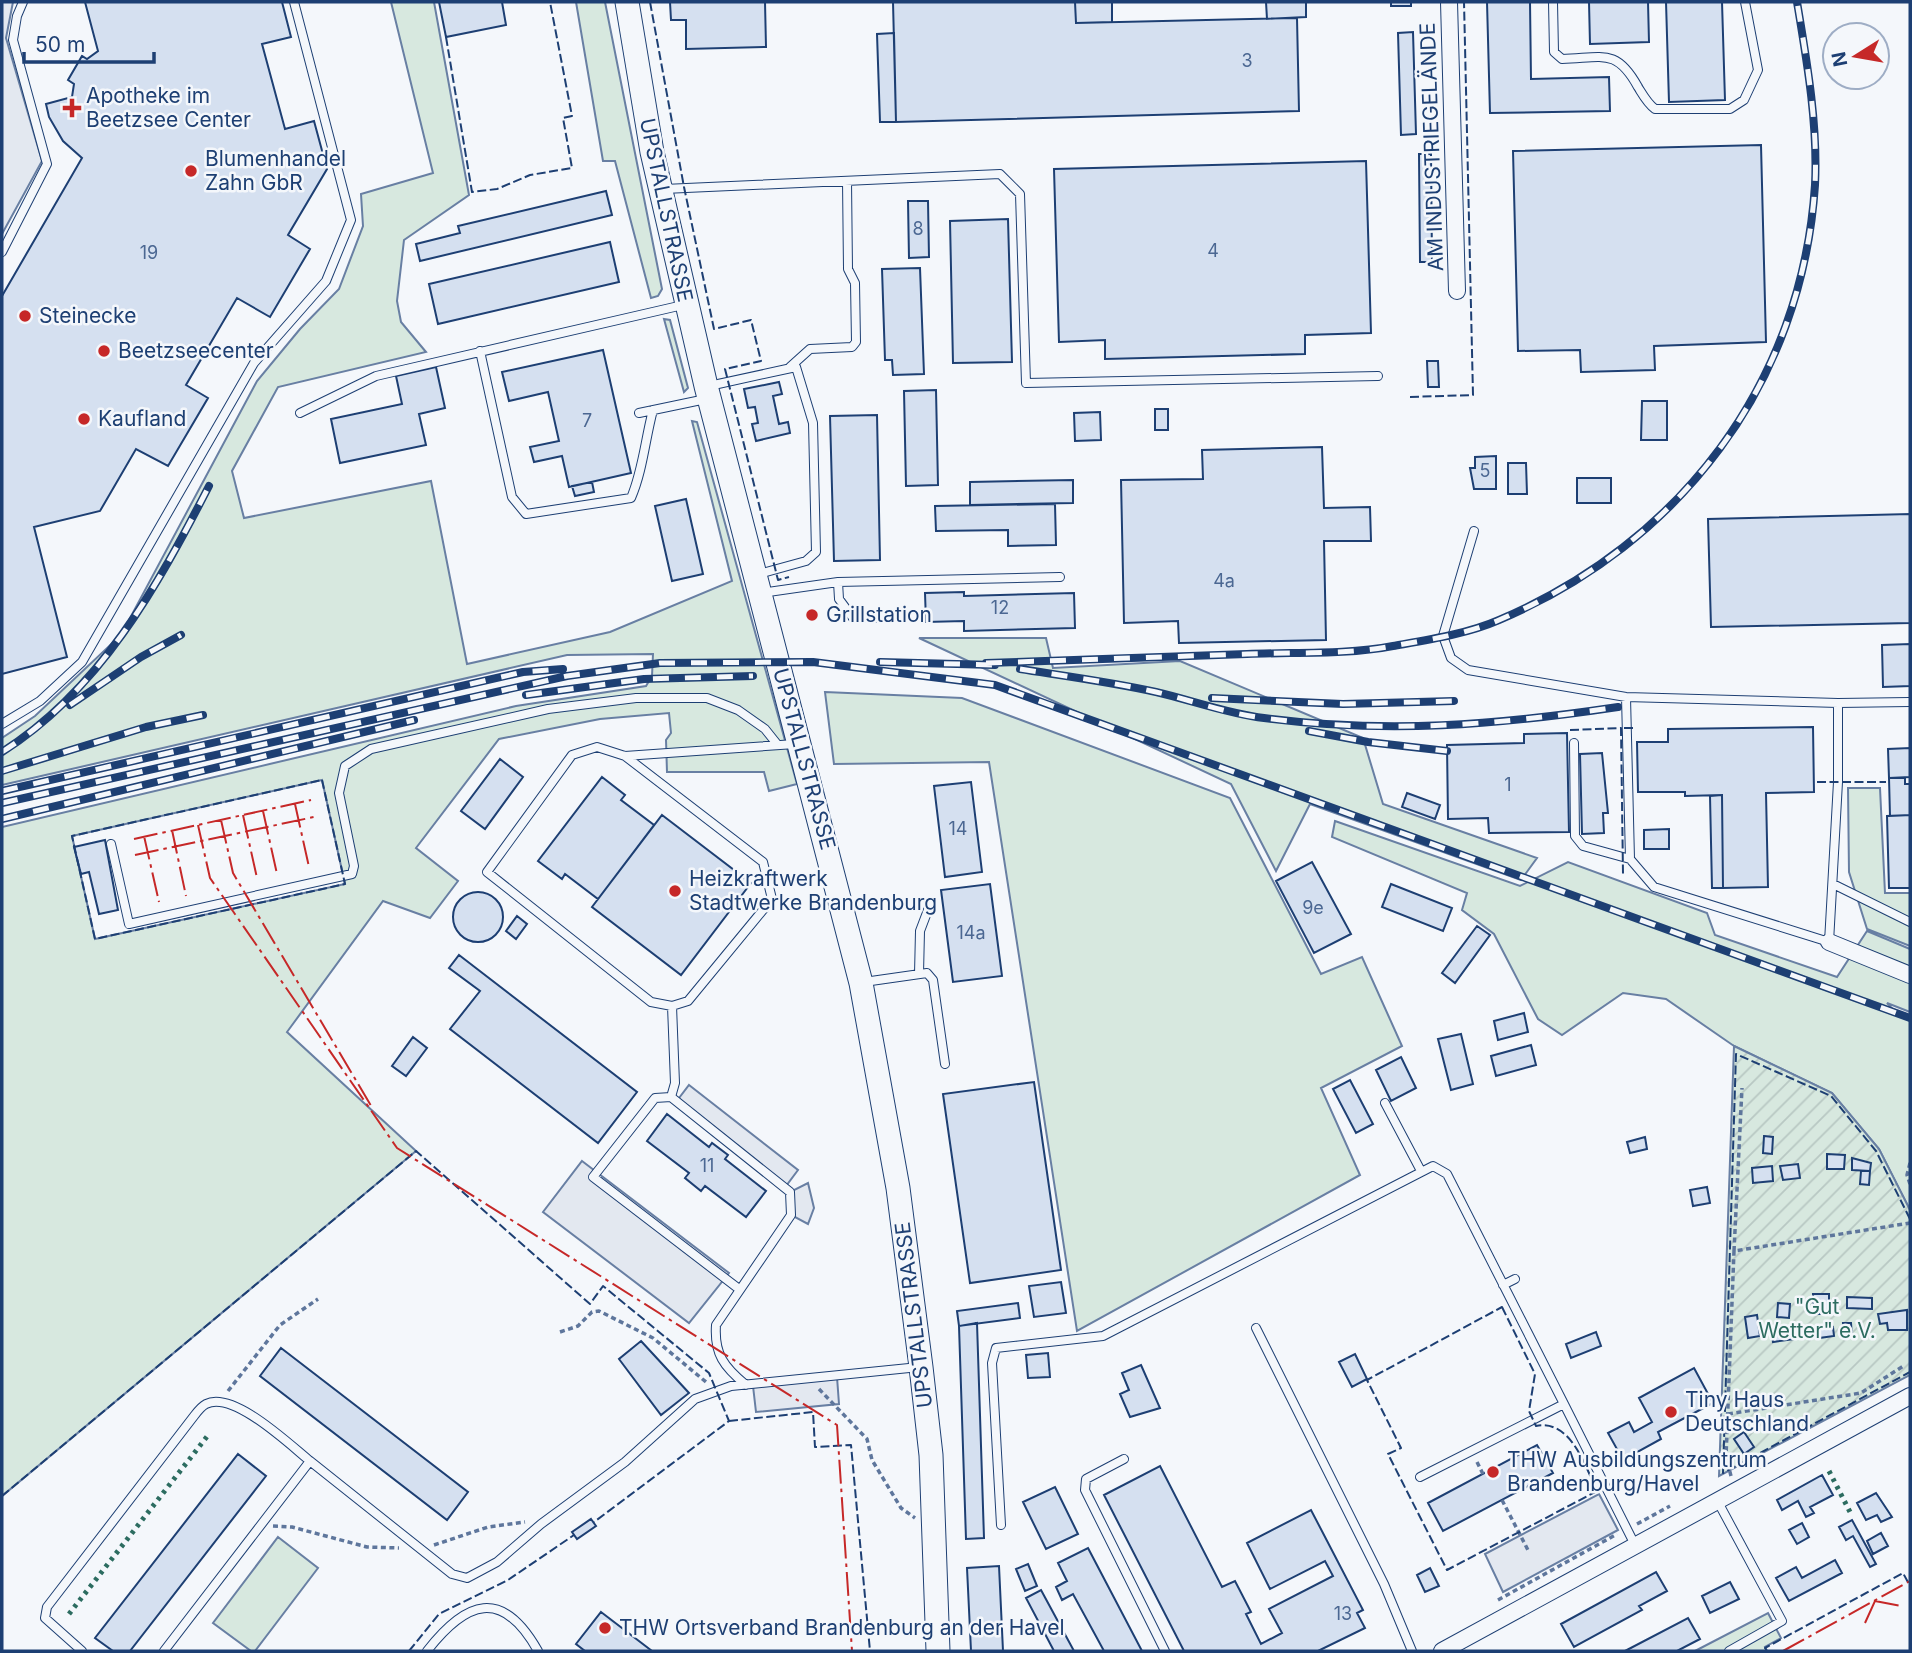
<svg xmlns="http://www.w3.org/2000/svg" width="1912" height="1653" viewBox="0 0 1912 1653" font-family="Inter,sans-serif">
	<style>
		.grass { fill: #d7e8df; stroke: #687fa3; stroke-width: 2; fill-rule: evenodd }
		.garden { fill: url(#garden-furrows); stroke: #687fa3; stroke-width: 2 }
		.parking { fill: #e3e8f0; stroke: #687fa3; stroke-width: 2 }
		.building { fill: #d5e0f0; stroke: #1d3f73; stroke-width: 2 }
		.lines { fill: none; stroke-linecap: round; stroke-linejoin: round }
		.lane-casing { stroke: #1d3f73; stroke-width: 10 }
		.street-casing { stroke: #1d3f73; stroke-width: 18 }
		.secondary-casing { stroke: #1d3f73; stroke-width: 25 }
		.path { stroke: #5e769c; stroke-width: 3.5; stroke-dasharray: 5 3.5; stroke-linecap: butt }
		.lane { stroke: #f4f7fb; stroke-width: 8 }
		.street { stroke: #f4f7fb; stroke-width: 16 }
		.secondary { stroke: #f4f7fb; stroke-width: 23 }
		.rail-casing { stroke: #1d3f73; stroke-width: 8 }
		.rail { stroke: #f4f7fb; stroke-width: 5; stroke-dasharray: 16; stroke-linecap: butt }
		.hedge { stroke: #2c6c60; stroke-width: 5; stroke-dasharray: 3.5 5; stroke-linecap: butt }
		.fence { stroke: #1d3f73; stroke-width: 2; stroke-dasharray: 9 3.5; stroke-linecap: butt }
		.power { stroke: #c62828; stroke-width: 2; stroke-dasharray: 24 5 3.5 5; stroke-linecap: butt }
		.poi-dot { fill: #c62828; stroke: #f4f7fb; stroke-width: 2.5 }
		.labels { text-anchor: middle; stroke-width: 5; stroke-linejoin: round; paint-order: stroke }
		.number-label { font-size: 18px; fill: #4b6792 }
		.poi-label { font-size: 21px; fill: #1d3f73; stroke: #f4f7fb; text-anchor: start }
		.street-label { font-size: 21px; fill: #1d3f73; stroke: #f4f7fb }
		.park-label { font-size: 21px; fill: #2c6c60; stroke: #f4f7fb }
	</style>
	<defs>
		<pattern id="garden-furrows" width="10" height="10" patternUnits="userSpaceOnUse" patternTransform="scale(1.75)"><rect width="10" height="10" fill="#d7e8df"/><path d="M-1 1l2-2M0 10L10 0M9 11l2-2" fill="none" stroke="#b8c8c3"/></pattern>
	</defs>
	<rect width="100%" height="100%" fill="#f4f7fb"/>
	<path class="grass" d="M391,2H434L469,195L404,240L397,301L401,322L426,352L278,387L232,471L244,518L431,481L467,664L610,632L732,581L692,421L697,422L797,784L769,791L764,772H667L666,740L671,733L669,713L600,719L499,739L416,848L458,881L430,918L383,901L287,1032L416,1151L2,1496V827L516,706L646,686L652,676L653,654L567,655L2,785V738L35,716L121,635L257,381L300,329L339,289L363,226L361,194L433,173ZM322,780L345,884L95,939L72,836Z
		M576,2H605L662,289L658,296L651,298L615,161H603Z
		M664,319L670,320L688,388L684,392Z
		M919,638H1046L1053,668L1180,661L1363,738L1383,804L1537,858L1521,880L1310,804L1276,871L1231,784Z
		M825,692L962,698L1230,798L1321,974L1362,957L1402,1046L1321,1088L1360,1175L1077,1331L989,762L834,764Z
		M1848,788H1880L1885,893H1910V946L1867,929L1849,872Z
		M1335,821L1520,886L1568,862L1707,913L1715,935L1837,977L1867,931L1910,949V1012L1887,1003L1898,1015L1910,1020V1210L1879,1149L1832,1093L1734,1046L1666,999L1623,993L1562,1035L1538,1019L1494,934L1462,910L1467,893L1332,837Z
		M278,1537L318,1568L255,1651H251L213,1623Z
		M1768,1613L1781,1638L1765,1647L1767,1651H1695Z"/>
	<path class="garden" d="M1734,1046L1832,1093L1879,1149L1910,1210V1375L1719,1476Z"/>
	<path class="parking" d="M2,2H13L6,38L42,161L2,234Z
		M689,1085L798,1170L786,1186L676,1102Z
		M582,1161L729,1273L689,1323L543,1212Z
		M808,1183L814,1208L808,1224L791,1215L790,1192Z
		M837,1377L839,1404L756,1412L753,1386Z
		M1599,1494L1618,1530L1503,1592L1485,1554Z"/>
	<path class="building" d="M85,2H282L291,37L262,44L285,129L314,121L327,169L288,235L310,249L270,317L237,298L186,385L208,398L168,466L136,449L100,511L34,527L67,657L2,674V296L82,158L63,141L49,117L46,104L72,97L74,84L68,80L82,56L87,59L98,51Z
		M439,2H502L506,25L446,37Z
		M670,2H765L766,47L686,49V20H671Z
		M893,2H1075L1076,23L1297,18L1299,111L896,122Z
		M1075,2H1112V22L1076,23Z
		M1266,2H1306V17L1267,19Z
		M1391,2H1411V6H1391Z
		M1487,2H1530L1531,79L1609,77L1610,111L1490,113Z
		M1589,2H1648L1649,42L1590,44Z
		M1666,2H1722L1725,100L1669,102Z
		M1413,32L1416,134L1401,135L1398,33Z
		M894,33L896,122H880L877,34Z
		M1761,145L1766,342L1654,346L1655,370L1581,372L1580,350L1518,351L1513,151Z
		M1419,154H1431L1432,262H1420Z
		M1366,161L1371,333L1305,335V354L1105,359V340L1059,342L1054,169Z
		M606,191L612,215L420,261L416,244L460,233L458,226Z
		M908,201H928L929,257L909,258Z
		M1008,219L1012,362L953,363L950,221Z
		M610,242L619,282L438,324L429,284Z
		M920,268L924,374L893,375L892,360H885L882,269Z
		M603,350L631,473L569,487L562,456L534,462L530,447L559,441L548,392L509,401L502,372Z
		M1427,361H1438L1439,387H1428Z
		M436,367L445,408L419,414L426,445L340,463L331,419L402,404L396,376Z
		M779,382L782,394L773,396L779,424L788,422L790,433L756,441L752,424L758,423L755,407L748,408L744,389Z
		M936,390L938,485L906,486L904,391Z
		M1642,401H1667V440H1641Z
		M1155,409H1168V430H1155Z
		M1100,412L1101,440L1075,441L1074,413Z
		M877,415L880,560L834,561L830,416Z
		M1322,447L1324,508L1370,507L1371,541H1324L1326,640L1179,643L1178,621L1124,623L1121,480L1203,479L1202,450Z
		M1496,456V489H1474L1470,468H1475V457Z
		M1508,463H1526L1527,494H1508Z
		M1577,478H1611V503H1577Z
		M1073,480V503L970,505V482Z
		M592,482L594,492L575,496L572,486Z
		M686,499L703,574L672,581L655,506Z
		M1055,504L1056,545L1008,546V530L936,531L935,506Z
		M1910,514V623L1711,627L1708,519Z
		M964,592V596L1074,593L1075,628L964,631V621L926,622L925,593Z
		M1910,644V686L1883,687L1882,645Z
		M1813,727L1814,792L1766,793L1768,887L1723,888L1722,795L1685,796V792H1638L1637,742H1668V729Z
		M1567,733L1569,832L1489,833L1488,818L1448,819L1447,745L1524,743V734Z
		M1910,748V777L1889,778L1888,749Z
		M1602,753L1608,813H1603L1604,833L1582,834L1580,754Z
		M500,759L523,777L485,829L461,811Z
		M602,777L625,795L621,800L654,825L598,899L565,874L562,879L538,861Z
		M1889,778H1905V784H1910V815L1890,816Z
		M971,782L982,872L945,877L934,786Z
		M1407,793L1440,805L1435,819L1402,807Z
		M1722,795L1723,888H1712L1710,796Z
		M662,815L751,883L681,975L592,907Z
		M1910,815V888H1889L1887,816Z
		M1669,829V849H1644V830Z
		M105,840L118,910L99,914L89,872L81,874L74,847Z
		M1312,862L1351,934L1314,953L1276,881Z
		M990,884L1002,976L953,982L941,890Z
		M1391,884L1452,908L1443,931L1382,907Z
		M453 917a25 25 0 1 1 50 0a25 25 0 1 1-50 0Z
		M517,916L527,924L516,939L506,931Z
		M1477,926L1490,935L1455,983L1442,973Z
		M459,955L637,1092L598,1143L450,1029L480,991L449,968Z
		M1524,1013L1528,1032L1498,1040L1494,1021Z
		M1461,1034L1473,1084L1451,1090L1438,1039Z
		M413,1037L427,1048L406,1076L392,1066Z
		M1531,1045L1536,1065L1496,1076L1491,1056Z
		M1401,1057L1416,1088L1391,1101L1376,1070Z
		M1350,1080L1373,1124L1356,1133L1333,1089Z
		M1034,1082L1061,1270L970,1283L943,1094Z
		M667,1114L709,1147L712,1143L728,1155L725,1159L766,1191L746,1217L705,1186L701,1191L685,1178L689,1173L647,1141Z
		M1764,1136L1773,1137L1772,1154L1763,1153Z
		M1645,1137L1647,1149L1630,1153L1627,1142Z
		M1827,1154L1845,1155L1844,1169H1827Z
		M1852,1158L1871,1163L1870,1171L1852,1170Z
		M1798,1164L1800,1178L1783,1180L1780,1166Z
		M1772,1166L1773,1181L1753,1183L1752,1168Z
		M1861,1171H1870L1869,1185L1860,1184Z
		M1707,1187L1710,1203L1693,1206L1690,1190Z
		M1061,1282L1066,1313L1034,1317L1029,1286Z
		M1813,1294H1829V1314H1814Z
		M1847,1297L1872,1298V1309L1847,1308Z
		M1018,1303L1020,1318L959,1326L957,1311Z
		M1778,1303L1790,1304L1789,1318L1777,1317Z
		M1907,1310V1330H1888L1887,1323L1880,1324L1878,1314Z
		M1757,1315L1760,1336L1748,1338L1745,1317Z
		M977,1323L984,1538L966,1539L959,1326Z
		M1843,1323H1851L1852,1337H1844Z
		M1833,1327L1834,1336L1819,1338L1818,1329Z
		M1596,1332L1601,1346L1571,1358L1566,1344Z
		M1794,1333L1795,1339L1773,1342L1772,1335Z
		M641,1341L689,1393L661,1415L619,1359Z
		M281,1348L468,1492L447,1520L260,1376Z
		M1048,1353L1050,1377L1028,1378L1026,1355Z
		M1355,1354L1367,1379L1352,1387L1339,1362Z
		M1141,1365L1160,1408L1130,1417L1120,1394L1129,1390L1122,1373Z
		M1694,1368L1713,1403L1658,1432L1661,1439L1623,1460L1608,1433L1629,1422L1634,1432L1652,1422L1639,1398Z
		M1744,1432L1754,1447L1744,1454L1734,1439Z
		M1537,1445L1553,1473L1443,1531L1428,1503Z
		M238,1454L266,1476L130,1651H113L95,1638Z
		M1160,1466L1222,1587L1235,1581L1251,1612L1246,1614L1261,1644L1282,1633L1269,1609L1333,1576L1325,1561L1270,1589L1247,1543L1311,1510L1363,1610L1357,1613L1365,1628L1318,1651H1184L1104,1495Z
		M1822,1475L1833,1495L1810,1507L1814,1513L1806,1517L1798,1501L1782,1510L1777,1500Z
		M1055,1487L1078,1534L1046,1549L1023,1502Z
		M1876,1493L1892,1517L1881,1522L1877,1515L1866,1520L1857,1503Z
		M591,1519L596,1526L577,1539L572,1532Z
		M1852,1520L1876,1564L1870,1567L1853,1536L1846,1540L1839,1527Z
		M1802,1523L1809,1537L1797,1544L1789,1530Z
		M1881,1533L1888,1546L1873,1554L1867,1541Z
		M1088,1548L1142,1651H1104L1073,1594L1062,1600L1056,1587L1067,1581L1058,1563Z
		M1835,1560L1842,1573L1789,1601L1776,1578L1796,1567L1802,1578Z
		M1028,1564L1037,1586L1025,1591L1016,1569Z
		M999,1566L1003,1651H971L967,1568Z
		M1430,1568L1439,1586L1425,1592L1417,1575Z
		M1656,1572L1667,1591L1639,1606L1642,1610L1574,1647L1561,1624Z
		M1730,1582L1739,1599L1710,1613L1702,1596Z
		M1041,1590L1074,1651H1054L1026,1598Z
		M601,1612L652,1651H585L576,1644Z
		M1688,1618L1700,1639L1677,1651H1625Z"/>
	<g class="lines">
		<defs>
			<path id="lane" d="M1553,2L1554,52L1562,59C1602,58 1616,47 1638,87C1643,95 1647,103 1655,109H1730L1744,100L1758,70L1745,2
				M664,189L1000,174L1020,194L1026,383L1378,376
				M2,252L47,164L13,40L17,16L23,2
				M480,351L512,497L526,514L631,498C643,470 645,440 653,410
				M790,367L810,349L852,347L856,342L855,283L848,269L847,181
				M709,386L796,367L813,423L816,552L806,561L759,574
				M300,413L376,376L683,305
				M639,413L706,399
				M1474,531L1443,636L1451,658L1468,670L1626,697L1838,703
				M838,582L839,599L853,618L904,617
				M761,593L838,582L1060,577
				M1626,697L1630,859L1654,887L1829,942L1838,782V703L1910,702
				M2,724L40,701L82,662L254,363L326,281L351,220L294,2
				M1574,743L1575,836L1583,846L1630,859
				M625,756L763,862L772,899L688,1001L672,1006L651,1002L487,872L572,755L597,747L625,756L795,744
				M111,844L129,924L352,874L354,866L339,793L345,766L371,749L548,709L636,698H707L738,710L765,729L777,744
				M1833,884L1910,922
				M919,974L920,931L931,902
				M864,982L927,973L933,980L945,1064
				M671,1097L675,1083L672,1006
				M1385,1103L1421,1171
				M1503,1285L1515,1279
				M739,1289L593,1177L655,1098L671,1097L790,1192L791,1215L716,1325C714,1354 724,1367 746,1385
				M1256,1328L1384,1584L1412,1651
				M1124,1459L1086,1479L1085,1490L1165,1651
				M310,1461L452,1574L467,1578L497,1562L541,1524L625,1462L695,1399L731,1386L919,1367
				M1420,1477L1564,1404L1636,1547
				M1718,1502L1782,1621L1729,1651
				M1001,1525L992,1363L996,1348L1103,1336L1433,1166L1447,1174L1564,1404
				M82,1651L45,1618L47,1607L194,1416C197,1412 202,1406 206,1404C233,1390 290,1445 310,1461L164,1651
				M427,1651C466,1601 502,1587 538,1651"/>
			<path id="street" d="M1449,2L1457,291
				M1829,942L1910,975
				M1442,1651L1910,1396"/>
			<path id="secondary" d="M627,2L652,152L706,386L861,983L898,1188L921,1367L931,1455L938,1651"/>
		</defs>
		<use href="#lane" class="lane-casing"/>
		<use href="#street" class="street-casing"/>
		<use href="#secondary" class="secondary-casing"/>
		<path class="path" d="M1910,1163L1907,1175L1910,1184
			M1734,1251L1742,1088
			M560,1332L578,1326L592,1312L599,1311L653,1338L706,1382
			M819,1389L867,1439L872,1460L901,1508L915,1518
			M228,1391L280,1325L318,1299
			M1728,1414L1861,1393L1905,1365
			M1477,1462L1483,1474
			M1731,1476L1726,1457L1734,1251L1910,1223
			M1502,1500L1529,1552
			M1637,1524L1670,1506
			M273,1526L292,1527L367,1547L399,1548
			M434,1545L488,1527L525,1522
			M1498,1600L1617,1534"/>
		<use href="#lane" class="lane"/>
		<use href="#street" class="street"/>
		<use href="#secondary" class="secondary"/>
		<defs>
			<path id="rail" d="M880,662L995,665
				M986,663C1073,660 1160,657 1247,654C1295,652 1346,655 1393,646C1427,640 1467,634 1499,620C1680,543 1802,384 1815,185C1818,125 1807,62 1797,2
				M1020,669C1065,676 1111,682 1156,692C1191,700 1228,714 1264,718C1387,734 1497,725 1618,707
				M526,695L644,679L753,676
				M1212,698L1343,704L1454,701
				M70,705L141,657L181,635
				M1309,731L1368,742L1447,751
				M2,752C100,690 157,587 209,486
				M2,771L146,727L203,715
				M2,791L523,672L563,669
				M2,803L567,676L660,663L813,662L995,685L1910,1018
				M2,819L414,720"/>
		</defs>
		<use href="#rail" class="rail-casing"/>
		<use href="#rail" class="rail"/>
		<path class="hedge" d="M1829,1471L1850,1512
			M69,1614L209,1434"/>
		<path class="fence" d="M650,2L684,187L714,329L751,320L761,361L725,369L778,580L789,577
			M446,37L472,192L497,189L530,175L572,168L563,118L572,116L550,2
			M1410,397L1473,395L1464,2
			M1624,728H1636
			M1570,730L1621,728L1623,874
			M322,780L345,884L95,939L72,836Z
			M1817,782H1886
			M1910,1219L1876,1151L1831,1096L1736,1054L1723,1473L1910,1372
			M1502,1307L1535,1374L1529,1411L1536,1426C1571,1419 1585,1466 1597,1491L1447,1570L1388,1454L1401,1448L1367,1380Z
			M729,1421L813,1412L815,1447L851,1445L870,1651
			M2,1496L416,1151L590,1304L603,1286L709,1373L729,1421L594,1522
			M409,1651L439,1614L508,1580L574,1535
			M1767,1651L1765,1648L1903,1573L1910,1586"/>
		<path class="power" d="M295,804L309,867
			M263,811L277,874
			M243,815L257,878
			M221,820L233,873L373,1109
			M198,825L210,878L397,1148L837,1425L852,1651
			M172,830L186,896
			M144,836L159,902
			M134,839L311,800
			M135,855L314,817
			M1875,1601L1901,1606
			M1865,1623L1875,1601
			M1783,1651L1910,1581"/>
	</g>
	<g class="poi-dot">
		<path d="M68.5 97.5h7v7h7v7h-7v7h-7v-7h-7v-7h7z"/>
		<circle cx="191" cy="171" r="7"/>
		<circle cx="25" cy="316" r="7"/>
		<circle cx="104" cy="351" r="7"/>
		<circle cx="84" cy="419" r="7"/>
		<circle cx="812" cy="615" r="7"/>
		<circle cx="675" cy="891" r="7"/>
		<circle cx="1671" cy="1412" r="7"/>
		<circle cx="1493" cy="1472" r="7"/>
		<circle cx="605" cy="1628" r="7"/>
	</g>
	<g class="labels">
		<g class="number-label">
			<text x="1247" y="67">3</text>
			<text x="918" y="235">8</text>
			<text x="1213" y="257">4</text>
			<text x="149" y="259">19</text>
			<text x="587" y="427">7</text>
			<text x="1485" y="477">5</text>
			<text x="1224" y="587">4a</text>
			<text x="1000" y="614">12</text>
			<text x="1508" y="791">1</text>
			<text x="958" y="835">14</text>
			<text x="1313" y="914">9e</text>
			<text x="971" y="939">14a</text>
			<text x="707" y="1172">11</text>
			<text x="1343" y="1620">13</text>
		</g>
		<g class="poi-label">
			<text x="86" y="103">Apotheke im<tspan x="86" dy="24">Beetzsee Center</tspan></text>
			<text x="205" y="166">Blumenhandel<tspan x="205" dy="24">Zahn GbR</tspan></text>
			<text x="39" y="323">Steinecke</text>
			<text x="118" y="358">Beetzseecenter</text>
			<text x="98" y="426">Kaufland</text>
			<text x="826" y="622">Grillstation</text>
			<text x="689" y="886">Heizkraftwerk<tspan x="689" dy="24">Stadtwerke Brandenburg</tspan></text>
			<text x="1685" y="1407">Tiny Haus<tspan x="1685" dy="24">Deutschland</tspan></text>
			<text x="1507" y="1467">THW Ausbildungszentrum<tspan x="1507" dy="24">Brandenburg/Havel</tspan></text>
			<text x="619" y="1635">THW Ortsverband Brandenburg an der Havel</text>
		</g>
		<g class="street-label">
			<text transform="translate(1432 147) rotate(-92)" y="7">AM INDUSTRIEGELÄNDE</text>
			<text transform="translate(666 210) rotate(78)" y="7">UPSTALLSTRASSE</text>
			<text transform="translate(804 759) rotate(75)" y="7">UPSTALLSTRASSE</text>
			<text transform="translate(914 1315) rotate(-97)" y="7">UPSTALLSTRASSE</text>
		</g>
		<g class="park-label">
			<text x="1817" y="1314">"Gut<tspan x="1817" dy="24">Wetter" e.V.</tspan></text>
		</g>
	</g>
	<rect width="1912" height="1653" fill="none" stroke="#1d3f73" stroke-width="7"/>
	<g transform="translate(1856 56) rotate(259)"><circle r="33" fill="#f4f7fb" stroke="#9eadc5" stroke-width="2"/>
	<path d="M0-5L12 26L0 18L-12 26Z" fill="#c62828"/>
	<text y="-10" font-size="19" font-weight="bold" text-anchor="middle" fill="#1d3f73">N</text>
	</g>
	<path d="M24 52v10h130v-10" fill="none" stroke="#1d3f73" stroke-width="3.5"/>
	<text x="35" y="52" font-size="21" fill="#1d3f73" stroke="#f4f7fb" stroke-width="5" paint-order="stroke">50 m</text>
</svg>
